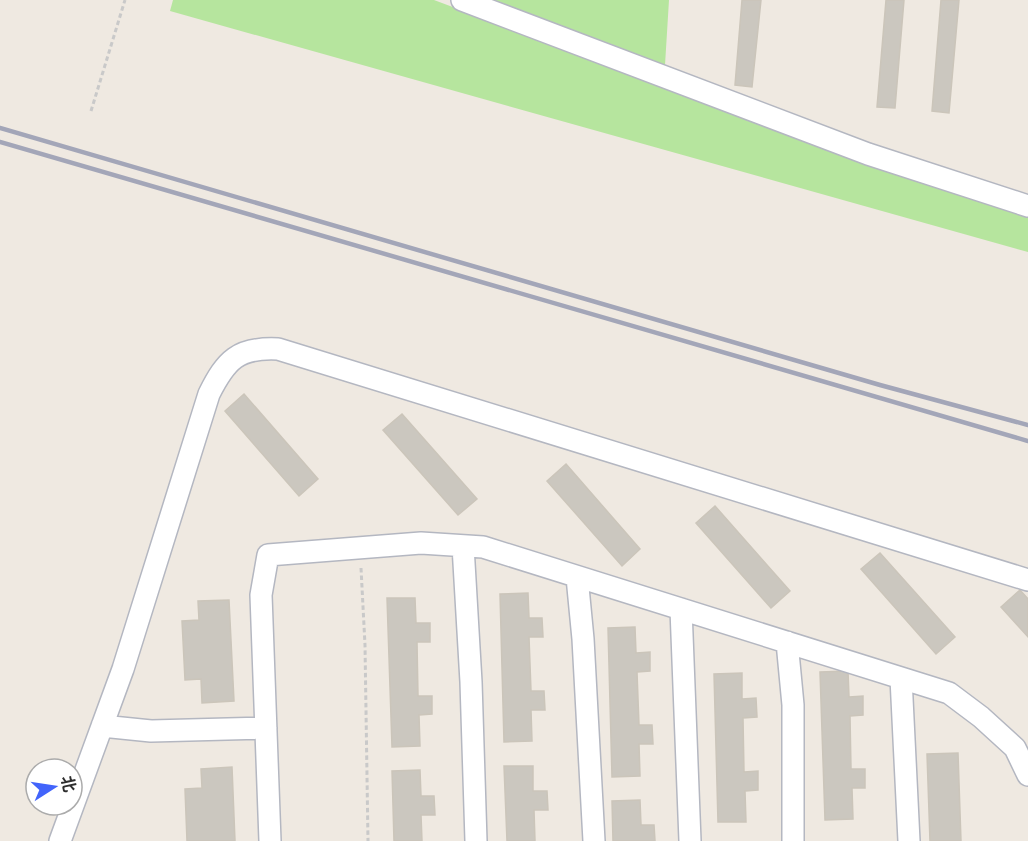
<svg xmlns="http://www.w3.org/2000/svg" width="1028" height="841" viewBox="0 0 1028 841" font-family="'Noto Sans','Noto Sans SC',sans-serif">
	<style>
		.green { fill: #b6e59e }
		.building { fill: #cbc7bf; stroke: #cbc5ba; stroke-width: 1.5 }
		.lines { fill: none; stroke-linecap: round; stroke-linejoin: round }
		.minor-casing { stroke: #b4b7c1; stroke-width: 24 }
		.path { stroke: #c9c9c9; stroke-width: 3; stroke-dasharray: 4.5 3; stroke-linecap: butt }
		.minor { stroke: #fff; stroke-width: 21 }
		.rail { stroke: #a3a6b8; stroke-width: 4.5 }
	</style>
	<rect width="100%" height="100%" fill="#efe9e1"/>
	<path class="green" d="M173,0H434L864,161L1028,213V252L170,11Z
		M489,0H669L665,65Z"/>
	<path class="building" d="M742,0H761L752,87L735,85Z
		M886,0H904L895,108L877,107Z
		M941,0H959L949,113L932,111Z
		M244,394L318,479L299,496L225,411Z
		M402,414L477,499L458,515L383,430Z
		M566,464L640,549L622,566L547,481Z
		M715,506L790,591L771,608L696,523Z
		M880,553L955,637L936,654L861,569Z
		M1020,590L1028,599V637L1001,607Z
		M528,593L529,618H542L543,637H529L531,691H544L545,710H531L532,741L504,742L500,594Z
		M387,598H415L416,623H430V642H417L418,696H432V714L419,715L420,746L392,747Z
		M229,600L234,701L202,703L201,679L185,680L182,621L199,620L198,601Z
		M635,627L636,653L650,652V671L637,672L639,725H652L653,744H639L640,776L612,777L608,628Z
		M848,671L849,697L863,696V715L850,716L851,769H865V788H852L853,819L825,820L820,672Z
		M742,673V699L756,698L757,717L743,718L744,772L758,771V790L745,791L746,822H718L714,674Z
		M958,753L961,841H930L927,754Z
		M504,766H533V791H547L548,810H534L535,841H507Z
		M232,767L235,841H187L185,789L202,788L201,769Z
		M420,770L421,796H434L435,815H421L422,841H394L392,771Z
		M640,800L641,825H654L655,841H613L612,801Z"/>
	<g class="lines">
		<defs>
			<path id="minor" d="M462,0L868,154L1028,206
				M463,546L471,682L476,841
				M577,577L583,639L594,841
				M681,609L690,841
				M787,642L793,705V841
				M901,678L909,841
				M102,726L151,731L266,728
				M60,841L123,669L209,394C226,360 238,347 278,349L1028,580
				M270,841L261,595L268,555L421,543L483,547L949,693L981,717L1015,748L1028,775"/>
		</defs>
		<use href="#minor" class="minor-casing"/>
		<path class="path" d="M91,111L125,0
			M361,568L365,645L368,841"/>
		<use href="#minor" class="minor"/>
		<path class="rail" d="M0,128L880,385L1028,425
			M0,142L1028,441"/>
	</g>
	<g transform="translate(54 787) rotate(78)"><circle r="28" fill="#ffffff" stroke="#ababab" stroke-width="1.5"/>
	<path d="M0-4.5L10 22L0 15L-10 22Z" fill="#4264fb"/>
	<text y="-9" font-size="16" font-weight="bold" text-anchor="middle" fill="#2e2e2e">北</text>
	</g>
</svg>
